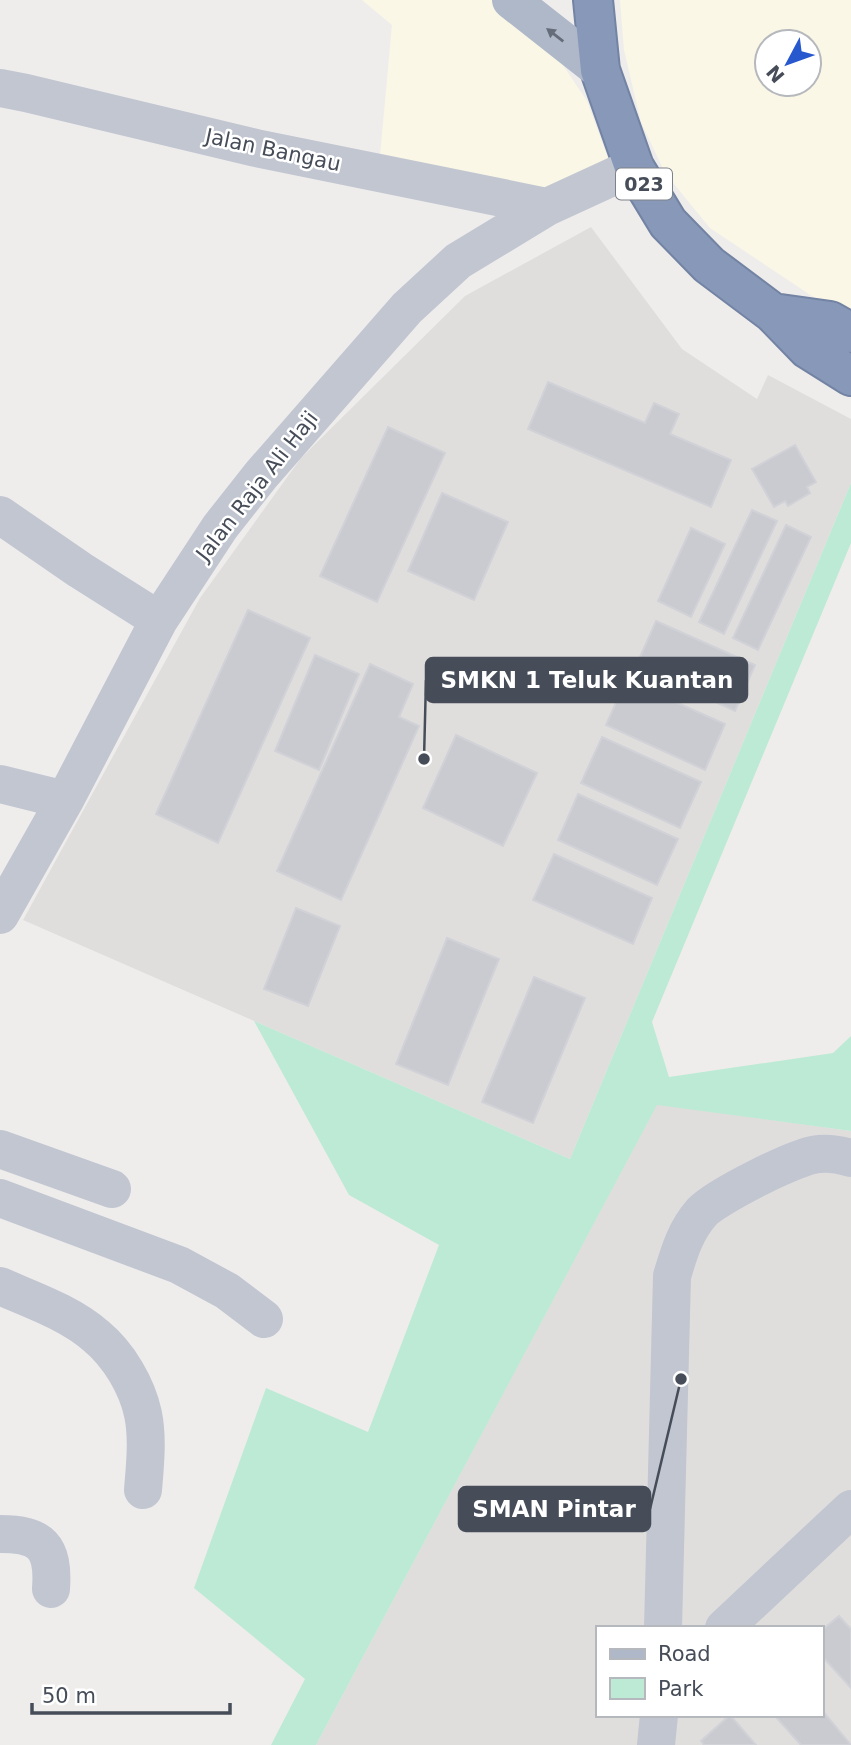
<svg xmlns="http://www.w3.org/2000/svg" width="851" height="1745" viewBox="0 0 851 1745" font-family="'DejaVu Sans',sans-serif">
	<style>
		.commercial { fill: #faf7e6; fill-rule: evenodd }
		.education { fill: #e0dedd; fill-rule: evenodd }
		.green { fill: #bdead5 }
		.building { fill: #cacbd1; stroke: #d1d2d7; stroke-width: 2 }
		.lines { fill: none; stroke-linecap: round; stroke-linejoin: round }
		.highway-casing { stroke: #7383a3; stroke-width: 42 }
		.minor { stroke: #c1c6d1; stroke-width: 38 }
		.major { stroke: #aeb8c9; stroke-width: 38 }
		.highway { stroke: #8898b8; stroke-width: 38 }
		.oneway { fill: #656d7a }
		.labels { text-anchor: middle; stroke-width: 5; stroke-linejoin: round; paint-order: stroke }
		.shield { fill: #fff; stroke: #7e828a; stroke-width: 2 }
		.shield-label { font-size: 19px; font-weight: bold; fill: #464d58 }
		.street-label { font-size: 21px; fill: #464d58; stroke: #fff }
		.leader { fill: none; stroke: #464d58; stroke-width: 2.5 }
		.callout-dot { fill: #464d58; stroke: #fff; stroke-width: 2.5 }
		.callout { fill: #464d58; stroke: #464d58; stroke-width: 2.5 }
		.callout-label { font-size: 23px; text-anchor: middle; font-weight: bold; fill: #fff }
	</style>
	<rect width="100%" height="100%" fill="#efedec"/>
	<path class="commercial" d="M362,0H498L542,34L587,101L608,158L543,194L379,167L392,25Z
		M620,0H851V322L710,228L665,173L641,122L624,50ZM767,42H809V84H767Z"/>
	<path class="education" d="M591,227L682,349L757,399L768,375L851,419V483L570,1159L23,920L200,598L301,458L465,296Z
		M657,1104L851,1131V1745H316ZM597,1628H821V1715H597Z"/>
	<path class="green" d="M851,483V543L652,1022L669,1077L833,1053L851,1036V1131L657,1105L316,1745H271L305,1679L194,1588L266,1388L368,1432L439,1245L349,1195L254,1021L570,1159Z"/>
	<path class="building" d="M548,382L645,423L654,403L679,414L670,434L731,460L711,507L528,429Z
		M388,427L445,453L377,602L320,576Z
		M795,445L816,482L807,487L810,493L788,506L785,501L774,507L752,469Z
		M442,493L508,522L474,600L408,571Z
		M752,510L777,521L724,634L699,622Z
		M786,525L811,537L758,650L733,638Z
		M691,528L725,544L691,617L658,601Z
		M248,610L310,638L218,843L156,814Z
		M656,621L755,665L735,711L636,666Z
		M315,655L359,674L319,770L275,751Z
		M370,664L413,684L399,717L419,726L341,900L277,871Z
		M626,680L725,724L705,770L606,725Z
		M456,735L537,773L503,846L423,808Z
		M602,737L701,782L680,828L581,783Z
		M578,794L678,839L657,885L558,840Z
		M554,854L652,898L633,944L533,900Z
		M296,908L340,926L308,1006L264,989Z
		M447,938L499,959L448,1085L396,1064Z
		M534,977L585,998L533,1123L482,1102Z
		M839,1616L851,1629V1688L821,1655V1631Z
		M821,1709L851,1745H801L774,1715H821Z
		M730,1715L756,1745H704L701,1741Z"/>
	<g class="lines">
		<defs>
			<path id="highway" d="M593,0L600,70L634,167L668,223L709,265L773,313L808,349L851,376
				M773,313L830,321L851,333"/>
		</defs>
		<use href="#highway" class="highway-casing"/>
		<path class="minor" d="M0,88L26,93L256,148L547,207
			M0,515L80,570L159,620
			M0,784L65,800
			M0,915L65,800L159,620L220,527L261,475L407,308L458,261L547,207L634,167
			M0,1149L112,1189
			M0,1198L179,1265L227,1291L264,1319
			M0,1286C32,1300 70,1313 96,1336C119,1355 137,1386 143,1414C148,1438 145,1466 143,1490
			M0,1534C41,1534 54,1546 51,1589
			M663,1628L672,1276C679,1253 685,1231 702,1212C716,1197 798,1155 819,1154C829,1153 841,1155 851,1158
			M724,1628L851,1509
			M656,1745L659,1715"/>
		<path class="major" d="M511,0L600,70"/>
		<use href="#highway" class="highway"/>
	</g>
	<defs><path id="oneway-solid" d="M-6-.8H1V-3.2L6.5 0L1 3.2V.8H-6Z" transform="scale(1.75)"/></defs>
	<use class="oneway" href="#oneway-solid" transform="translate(555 35) rotate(-142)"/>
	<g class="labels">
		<rect class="shield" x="616" y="168.5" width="56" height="31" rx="5"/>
		<g class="shield-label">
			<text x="644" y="191">023</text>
		</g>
		<g class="street-label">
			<text transform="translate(273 150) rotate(12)" y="7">Jalan Bangau</text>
			<text transform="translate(257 486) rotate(-52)" y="7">Jalan Raja Ali Haji</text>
		</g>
	</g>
	<path class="leader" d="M424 759L426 680M681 1379L650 1509"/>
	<g class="callout-dot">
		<circle cx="424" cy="759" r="7"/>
		<circle cx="681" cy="1379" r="7"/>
	</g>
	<g class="callout">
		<rect x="426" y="658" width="321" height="44" rx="7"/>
		<rect x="459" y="1487" width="191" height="44" rx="7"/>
	</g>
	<g class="callout-label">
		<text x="587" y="688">SMKN 1 Teluk Kuantan</text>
		<text x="554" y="1517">SMAN Pintar</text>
	</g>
	<rect x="596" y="1626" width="228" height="91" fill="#ffffff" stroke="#b5b8bc" stroke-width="2"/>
	<rect x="610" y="1649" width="35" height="10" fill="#aeb8c9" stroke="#b5b8bc" stroke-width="2"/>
	<text x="658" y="1661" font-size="21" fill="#464d58">Road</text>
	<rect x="610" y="1678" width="35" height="21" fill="#bdead5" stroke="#b5b8bc" stroke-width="2"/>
	<text x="658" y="1696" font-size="21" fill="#464d58">Park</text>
	<g transform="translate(788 63) rotate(229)"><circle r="33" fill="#ffffff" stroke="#b5b8bc" stroke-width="2"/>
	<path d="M0-5L12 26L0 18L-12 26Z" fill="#2858ce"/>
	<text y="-10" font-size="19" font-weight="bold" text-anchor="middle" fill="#464d58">N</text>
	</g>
	<path d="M32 1703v10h198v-10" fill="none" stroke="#464d58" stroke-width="3.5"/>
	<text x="42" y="1703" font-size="21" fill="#464d58" stroke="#ffffff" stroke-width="5" paint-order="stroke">50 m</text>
</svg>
